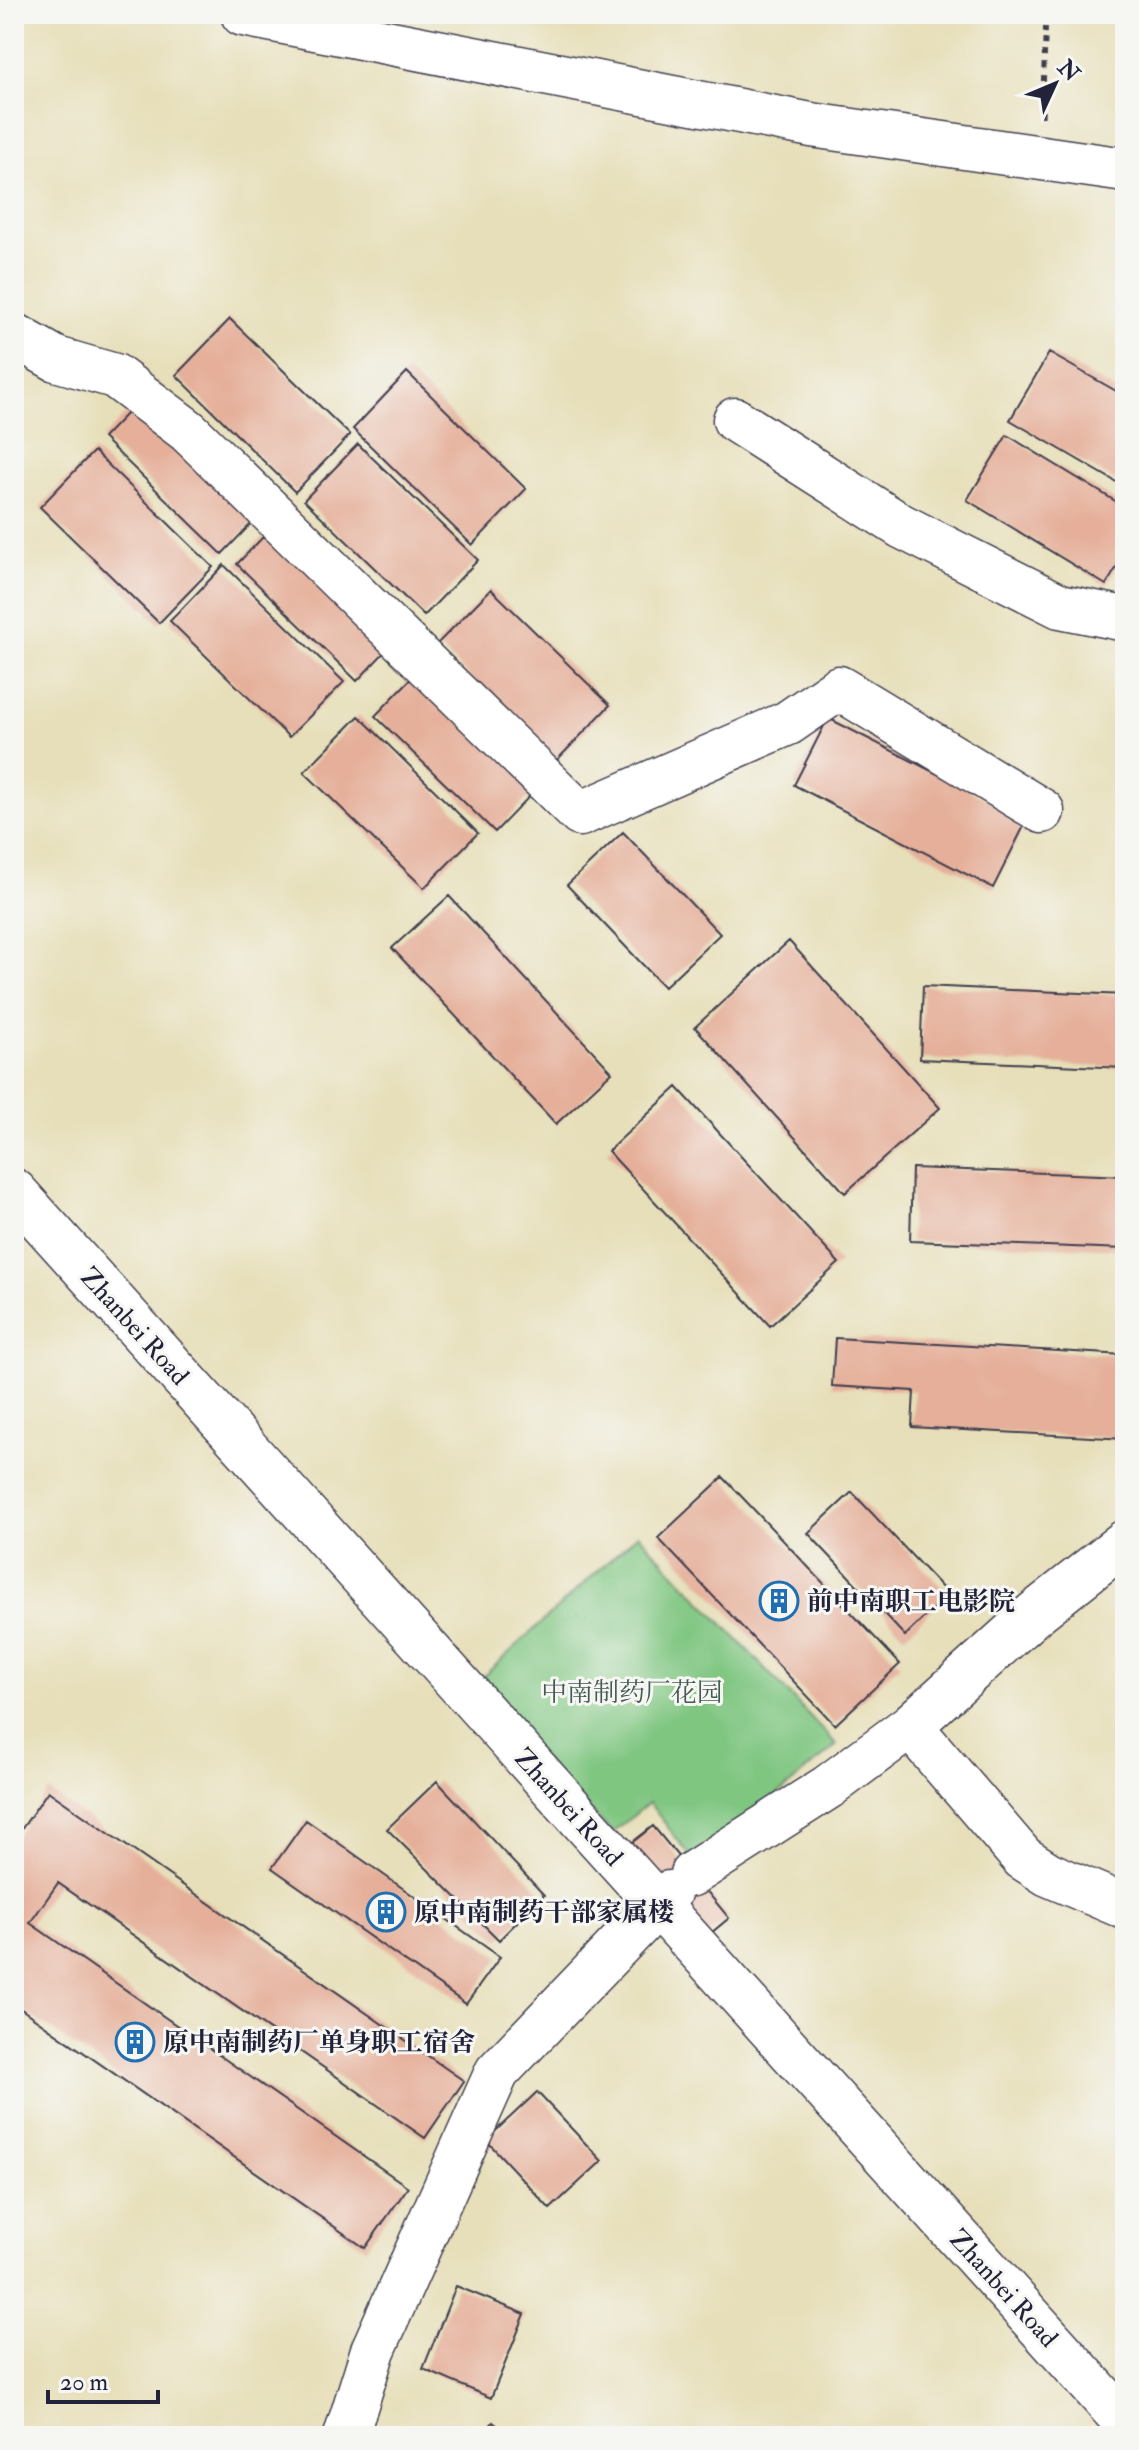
<svg xmlns="http://www.w3.org/2000/svg" width="1139" height="2450" viewBox="0 0 1139 2450" font-family="'IM FELL Double Pica','Noto Serif SC',serif">
	<style>
		.green { fill: #7fc681; stroke: #50745e; stroke-width: 2 }
		.building { fill: #e5af99 }
		.lines { fill: none; stroke-linecap: round; stroke-linejoin: round }
		.minor-casing { stroke: #403e4e; stroke-width: 47 }
		.path { stroke: #403e4e; stroke-width: 5; stroke-dasharray: 6 6; stroke-linecap: butt }
		.minor { stroke: #fff; stroke-width: 44 }
		.labels { text-anchor: middle; stroke-width: 6; stroke-linejoin: round; paint-order: stroke }
		.street-label { font-size: 26px; fill: #22223b; stroke: #f6f6f2 }
		.poi-label { font-size: 26px; font-weight: bold; fill: #22223b; stroke: #f6f6f2; text-anchor: start }
		.park-label { font-size: 26px; fill: #435b54; stroke: #f6f6f2 }
	</style>
	<rect width="100%" height="100%" fill="#f6f6f2"/>
	<filter id="ink" filterUnits="userSpaceOnUse"><feTurbulence type="fractalNoise" baseFrequency=".0125" numOctaves="2"/><feDisplacementMap in="SourceGraphic" scale="16" xChannelSelector="R" yChannelSelector="G"/><feConvolveMatrix kernelMatrix="1 2 1 2 8 2 1 2 1" color-interpolation-filters="sRGB"/></filter>
	<filter id="wash" filterUnits="userSpaceOnUse"><feTurbulence type="fractalNoise" baseFrequency=".006" numOctaves="4" result="noise"/><feDisplacementMap in="SourceGraphic" scale="32" xChannelSelector="R" yChannelSelector="G"/><feGaussianBlur stdDeviation="1.8" result="paint"/><feColorMatrix in="noise" values="0 0 0 0 0 0 0 0 0 0 0 0 0 0 0 0 0 1.4 0 .05"/><feComposite in="paint" operator="in"/></filter>
	<g filter="url(#wash)">
		<rect width="100%" height="100%" fill="#e7dfb9"/>
		<path class="green" d="M638,1534L837,1745L769,1802L691,1857L649,1803L612,1833L474,1685Z"/>
		<g id="blocks">
			<path class="building" d="M230,319L350,435L295,492L176,375Z
				M1049,353L1125,396V487L1010,420Z
				M407,372L526,489L472,545L353,429Z
				M157,382L276,498L222,554L103,438Z
				M1007,435L1125,507V554L1106,585L967,500Z
				M358,444L478,560L424,616L304,500Z
				M94,451L213,567L159,623L40,507Z
				M291,508L411,624L357,681L237,564Z
				M224,565L344,682L289,737L170,621Z
				M491,589L610,705L556,761L436,645Z
				M429,660L549,776L495,832L375,716Z
				M359,716L478,833L424,888L304,772Z
				M828,718L1027,820L993,888L794,785Z
				M623,832L720,934L664,987L567,885Z
				M449,896L612,1072L556,1124L392,948Z
				M789,941L940,1108L845,1193L695,1027Z
				M923,986L1125,995V1068L920,1059Z
				M677,1087L839,1263L770,1326L608,1151Z
				M912,1168L1125,1176V1249L910,1241Z
				M835,1338L1125,1355V1439L912,1427L914,1391L832,1386Z
				M723,1477L900,1664L835,1725L658,1538Z
				M852,1492L948,1594L905,1636L808,1533Z
				M437,1781L544,1895L499,1940L387,1829Z
				M48,1791L464,2081L425,2138L58,1883L30,1923L408,2187L365,2248L14,2004V1840Z
				M306,1820L500,1957L466,2004L272,1868Z
				M653,1826L729,1918L705,1938L629,1845Z
				M537,2092L602,2161L550,2209L486,2140Z
				M456,2286L525,2314L491,2398L423,2369Z
				M493,2422L510,2436H482Z"/>
		</g>
	</g>
	<g filter="url(#ink)">
		<use href="#blocks" fill-opacity="0" stroke="#403e4e" stroke-width="2"/>
		<g class="lines">
			<defs>
				<path id="minor" d="M243,14L811,125L1125,170
					M14,335L56,359L115,376L188,431L580,814L788,723L839,688L1042,811
					M735,420L901,526L1060,606L1125,619
					M14,1191L1125,2422
					M910,1726L1023,1858L1048,1874L1125,1907
					M692,1874L828,1787L910,1726L1034,1614L1125,1542
					M346,2436L373,2350L497,2072L669,1893"/>
			</defs>
			<use href="#minor" class="minor-casing"/>
			<path class="path" d="M1042,117L1046,14"/>
			<use href="#minor" class="minor"/>
		</g>
	</g>
	<defs>
		<symbol id="building-ring" viewBox="-11 -11 22 22"><circle r="9.5" fill="#f6f6f2" stroke="#1f6fb2" stroke-width="1.5"/><path d="M-4-6H4V6H1V3H-1V6H-4ZM-2.5-4.3h1.7v1.8h-1.7ZM.8-4.3h1.7v1.8H.8ZM-2.5-1h1.7V.8h-1.7ZM.8-1h1.7V.8H.8Z" fill="#1f6fb2"/></symbol>
	</defs>
	<g fill-rule="evenodd">
		<use href="#building-ring" x="757" y="1579" width="44" height="44"/>
		<use href="#building-ring" x="364" y="1890" width="44" height="44"/>
		<use href="#building-ring" x="113" y="2020" width="44" height="44"/>
	</g>
	<g class="labels">
		<g class="street-label">
			<text transform="translate(135 1326) rotate(48)" y="9">Zhanbei Road</text>
			<text transform="translate(569 1807) rotate(48)" y="9">Zhanbei Road</text>
			<text transform="translate(1004 2288) rotate(48)" y="9">Zhanbei Road</text>
		</g>
		<g class="poi-label">
			<text x="807" y="1610">前中南职工电影院</text>
			<text x="414" y="1921">原中南制药干部家属楼</text>
			<text x="163" y="2051">原中南制药厂单身职工宿舍</text>
		</g>
		<g class="park-label">
			<text x="632" y="1701">中南制药厂花园</text>
		</g>
	</g>
	<rect width="1139" height="2450" fill="none" stroke="#f6f6f2" stroke-width="48"/>
	<g transform="translate(1055 84) rotate(46)" stroke="#f6f6f2" stroke-width="6" paint-order="stroke">
	<path d="M0-6L14 30L0 20L-14 30Z" fill="#22223b"/>
	<text y="-12" font-size="22" font-weight="bold" text-anchor="middle" fill="#22223b">N</text>
	</g>
	<path d="M48 2390v12h110v-12" fill="none" stroke="#22223b" stroke-width="4"/>
	<text x="60" y="2390" font-size="24" fill="#22223b" stroke="#f6f6f2" stroke-width="6" paint-order="stroke">20 m</text>
</svg>
